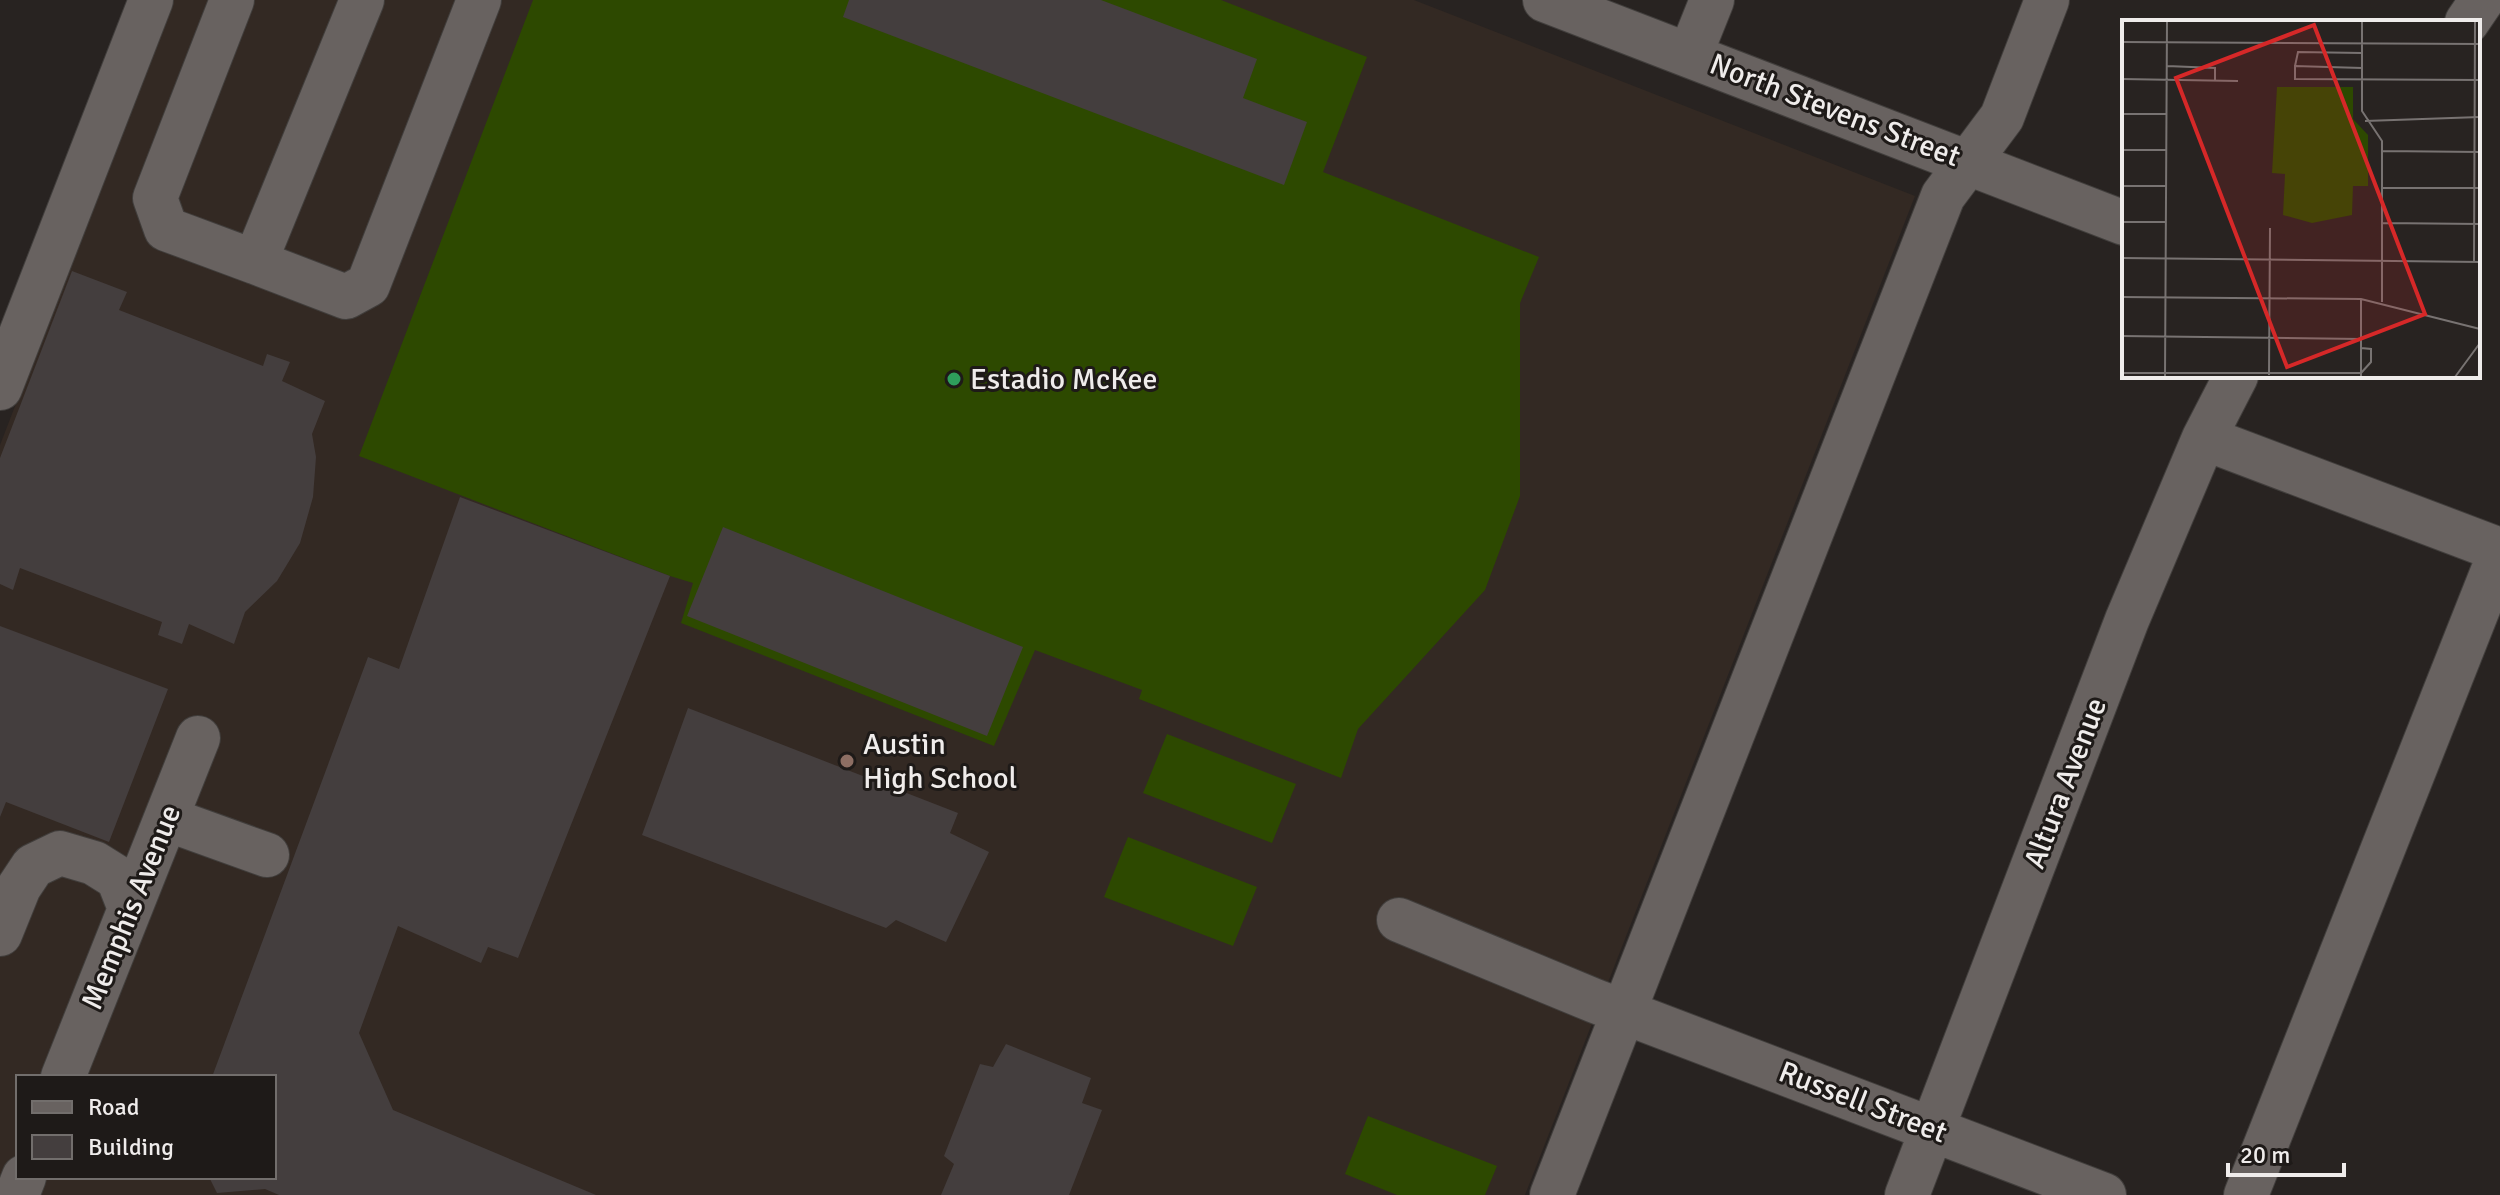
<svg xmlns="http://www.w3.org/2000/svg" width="2500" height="1195" viewBox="0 0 2500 1195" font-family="Signika,sans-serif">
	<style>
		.built { fill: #332923; fill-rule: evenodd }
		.pitch { fill: #2d4900 }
		.building { fill: #443e3e }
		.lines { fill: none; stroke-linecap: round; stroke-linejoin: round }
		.minor-casing { stroke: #413e3c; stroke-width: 46 }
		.minor { stroke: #686260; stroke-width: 44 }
		.leisure-dot { fill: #2e9e5b; stroke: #1e1a18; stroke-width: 3 }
		.education-dot { fill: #8d6e63; stroke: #1e1a18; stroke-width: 3 }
		.labels { text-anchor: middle; stroke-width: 6; stroke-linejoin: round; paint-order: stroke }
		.street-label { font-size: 30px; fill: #efeceb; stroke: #1e1a18 }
		.poi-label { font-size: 30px; fill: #efeceb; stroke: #1e1a18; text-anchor: start }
		.inset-road { fill: none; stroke: #787372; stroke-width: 2 }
		.view { fill: #d62828; fill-opacity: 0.15; stroke: #d62828; stroke-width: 4 }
		.inset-edge { fill: none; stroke: #efeceb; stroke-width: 4 }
	</style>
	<rect width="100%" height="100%" fill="#282321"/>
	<path class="built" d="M172,0H1414L1915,196L1525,1195H0V445ZM18,1077H274V1177H18Z"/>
	<path class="pitch" d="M533,0H1221L1367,57L1323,172L1539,257L1520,303V496L1485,590L1358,729L1341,778L1139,699L1142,690L1035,650L994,746L681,623L693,583L670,576L359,456Z
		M1167,734L1296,784L1272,843L1143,793Z
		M1128,837L1257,887L1233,946L1104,897Z
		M1368,1116L1497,1166L1485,1195H1397L1345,1174Z"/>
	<path class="building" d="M849,0H1101L1257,59L1243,98L1307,122L1284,185L843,17Z
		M72,271L127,292L119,310L263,366L267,354L290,362L282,381L325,401L312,434L316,457L313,497L300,543L277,581L245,612L234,644L189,624L182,644L158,635L162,622L20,568L13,590L0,584V458Z
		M460,497L670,576L518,958L488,947L481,963L398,926L359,1033L393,1110L596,1195H279L265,1189L217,1193L209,1177H274V1077H212L368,657L399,669Z
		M723,527L1023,647L987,736L687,616Z
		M0,626L168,689L109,842L6,802L0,817Z
		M688,708L958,813L950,833L989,852L946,942L896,920L886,928L642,835Z
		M1006,1044L1091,1078L1082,1103L1102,1110L1069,1195H941L954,1164L944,1156L980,1064L993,1067Z"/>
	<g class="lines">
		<defs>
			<path id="minor" d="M232,0L155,198L166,229L255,262
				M362,0L255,262L346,297L368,285L479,0
				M1545,0L2124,223
				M2467,22L2482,0
				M1690,55L1712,0
				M0,388L151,0
				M2204,438L2500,550
				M167,819L267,855
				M1399,920L1595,1001L2104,1195
				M0,934L19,887L33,866L60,853L94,863L118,878L129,906
				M63,1077L198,738
				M17,1195L24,1177
				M1552,1195L1943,196L2002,117L2047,0
				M1907,1195L2127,620L2204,438L2236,376
				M2246,1195L2500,553"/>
		</defs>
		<use href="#minor" class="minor-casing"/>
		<use href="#minor" class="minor"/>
	</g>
	<circle class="leisure-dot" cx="954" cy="379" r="8"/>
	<circle class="education-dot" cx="847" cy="761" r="8"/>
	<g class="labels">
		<g class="street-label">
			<text transform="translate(1835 110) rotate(21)" y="10">North Stevens Street</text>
			<text transform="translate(2065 783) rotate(-69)" y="10">Altura Avenue</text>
			<text transform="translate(131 907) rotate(-68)" y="10">Memphis Avenue</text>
			<text transform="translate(1863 1102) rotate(21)" y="10">Russell Street</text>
		</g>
		<g class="poi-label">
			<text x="970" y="389">Estadio McKee</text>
			<text x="863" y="754">Austin<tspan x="863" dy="34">High School</tspan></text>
		</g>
	</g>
	<g transform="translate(2122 20)">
		<rect width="358" height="358" fill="#282321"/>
		<path d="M155,67H231V99L246,115V166H231L230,195L190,203L161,195L163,154L150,153Z" fill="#2d4900"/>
		<path class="inset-road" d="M240,1V91L260,121V282M0,22L358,24M45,46L93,48V61M173,46L176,32L240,33M240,48L173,46V59L358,60M0,59L116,61M0,94H45M243,101L358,97M0,130H45M260,131L358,132M0,166H44M260,168H358M0,202H44M260,203L358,204M0,238L358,242M352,242L353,1M0,277L239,279L358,309M0,316L239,319M0,353H239M239,353L249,342V329L239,328M147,355L148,208M43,357L45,1M239,357V279M333,357L358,323"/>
		<path class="view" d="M192,5L303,294L165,347L54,58Z"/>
		<rect width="358" height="358" class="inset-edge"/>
	</g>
	<rect x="16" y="1075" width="260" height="104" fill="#1e1a18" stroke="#726e6c" stroke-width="2"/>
	<rect x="32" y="1101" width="40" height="12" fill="#686260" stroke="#726e6c" stroke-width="2"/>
	<text x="88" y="1115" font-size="24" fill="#efeceb">Road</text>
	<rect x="32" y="1135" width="40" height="24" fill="#443e3e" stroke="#726e6c" stroke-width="2"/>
	<text x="88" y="1155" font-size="24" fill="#efeceb">Building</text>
	<path d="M2228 1163v12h116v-12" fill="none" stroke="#efeceb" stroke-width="4"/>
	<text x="2240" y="1163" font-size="24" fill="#efeceb" stroke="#1e1a18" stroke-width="6" paint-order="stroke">20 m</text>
</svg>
